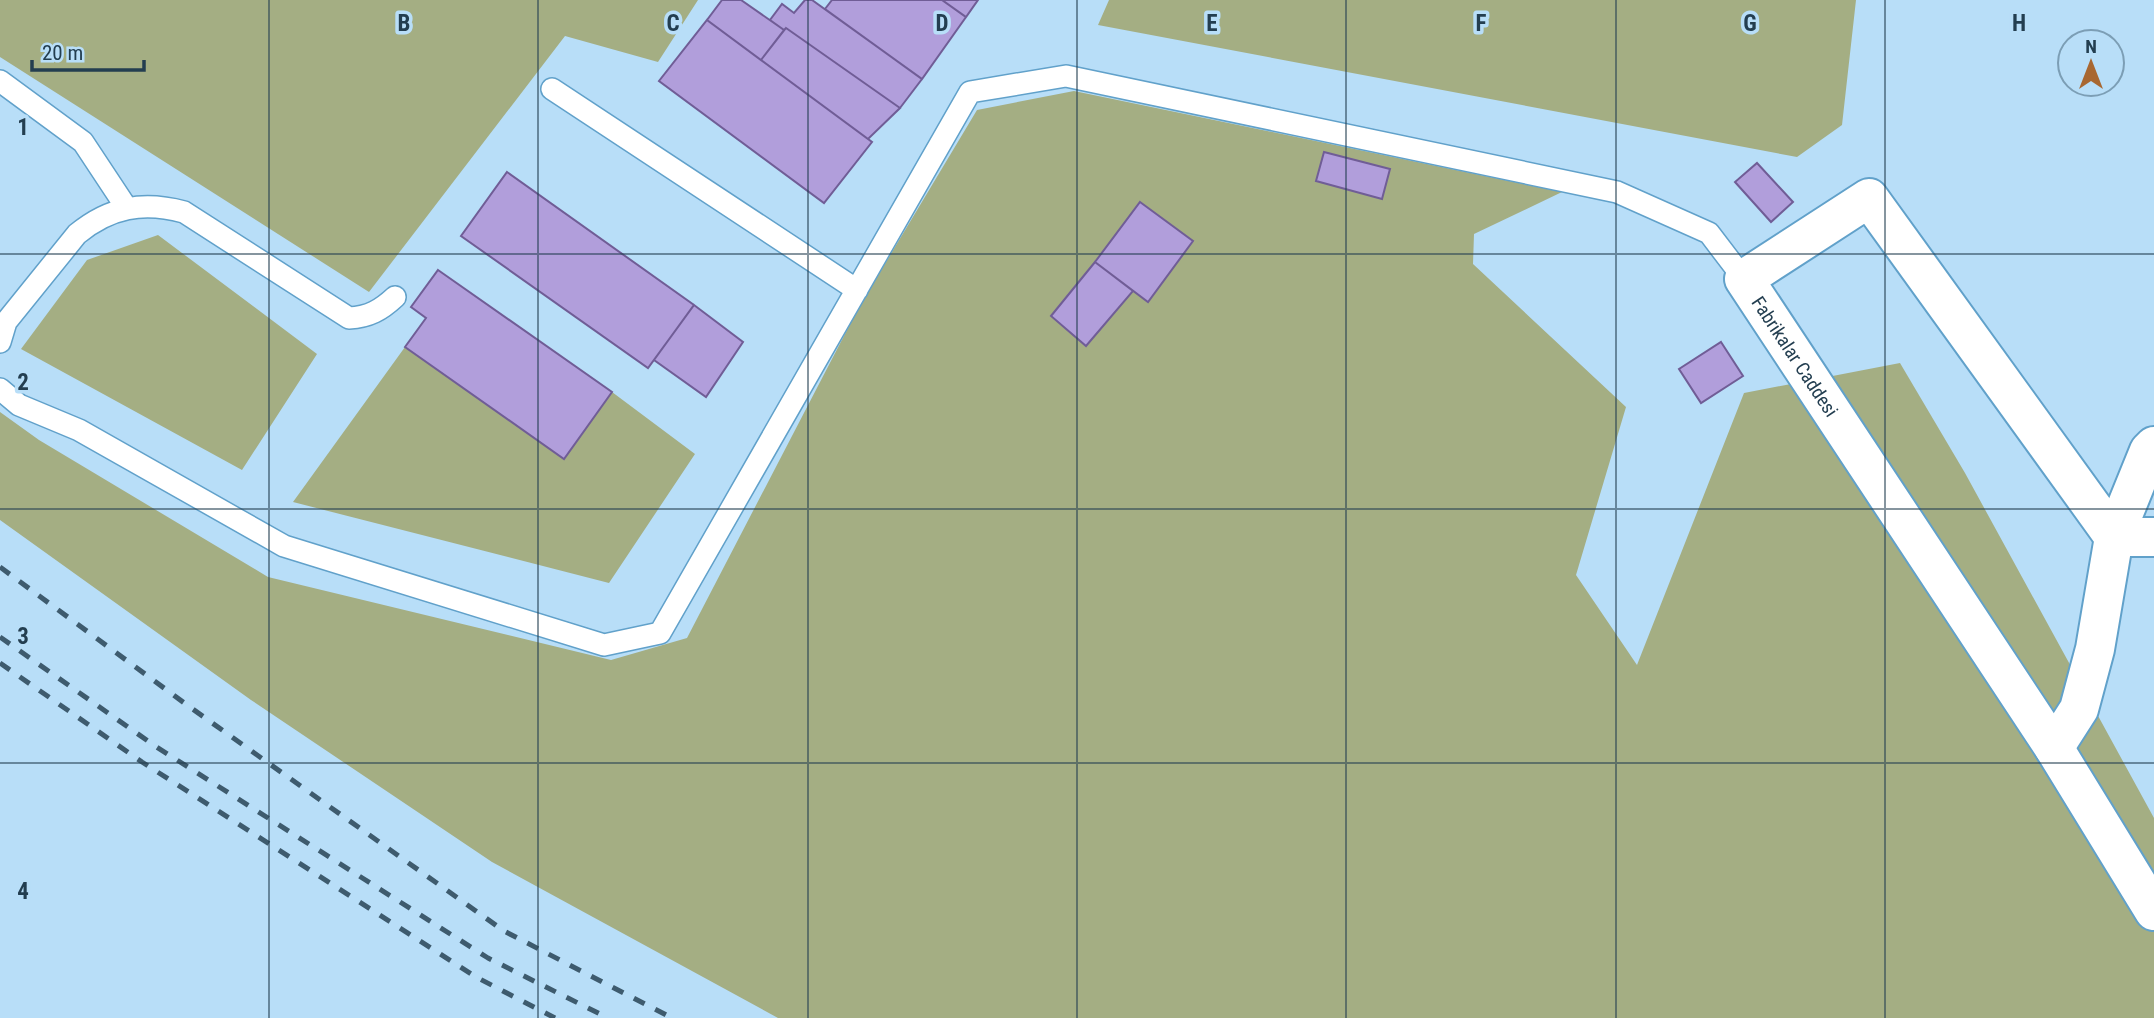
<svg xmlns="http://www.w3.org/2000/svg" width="2154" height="1018" viewBox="0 0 2154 1018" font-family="'Roboto Condensed',sans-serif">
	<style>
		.green { fill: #a4ae83 }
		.building { fill: #b19edb; stroke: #705d96; stroke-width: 2 }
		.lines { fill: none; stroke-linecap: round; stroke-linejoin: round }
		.lane-casing { stroke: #61a1ca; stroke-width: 24 }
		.street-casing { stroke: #61a1ca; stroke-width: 42 }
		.lane { stroke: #fff; stroke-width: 21 }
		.street { stroke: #fff; stroke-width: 38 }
		.rail { stroke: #3e5b6e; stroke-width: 5; stroke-dasharray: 12 12; stroke-linecap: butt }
		.grid { fill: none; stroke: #233e50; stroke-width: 2; stroke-opacity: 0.55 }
		.labels { text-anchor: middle; stroke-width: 7; stroke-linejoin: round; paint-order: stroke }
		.street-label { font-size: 19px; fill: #233e50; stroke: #b8def8 }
		.grid-label { font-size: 23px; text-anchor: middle; font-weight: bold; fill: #233e50; stroke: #b8def8; stroke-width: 7; stroke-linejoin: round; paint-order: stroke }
	</style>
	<rect width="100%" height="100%" fill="#b8def8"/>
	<path class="green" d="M0,0H698L658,62L565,36L369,292L0,57Z
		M1109,0H1856L1842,125L1797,157L1098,25Z
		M1074,91L1562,192L1474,234L1473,264L1626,407L1576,575L1637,665L1744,393L1900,363L1965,473L2154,818V1018H778L492,862L251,700L0,520V412L39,440L268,577L611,660L687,638L859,307L977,110Z
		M158,235L317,354L242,470L21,349L87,260Z
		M405,347L564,459L612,392L695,454L609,583L293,502Z"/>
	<path class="building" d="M722,0H741L784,30L761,60L707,20Z
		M805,0H812L922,79L900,108L786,28L784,30L770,20L782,4L794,13Z
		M832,0H942L966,17L922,79L825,9Z
		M942,0H978L966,17Z
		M707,20L872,142L824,203L659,81Z
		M786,28L900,108L868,139L761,60Z
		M1324,152L1390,169L1382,199L1316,181Z
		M1757,163L1793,202L1771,222L1735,182Z
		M507,172L694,305L648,368L461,236Z
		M1140,202L1193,241L1148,302L1095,262Z
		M1095,262L1133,291L1086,346L1051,316Z
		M438,270L612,392L564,459L405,347L426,318L411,307Z
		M694,305L743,342L706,397L654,360Z
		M1721,342L1743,376L1701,403L1679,369Z"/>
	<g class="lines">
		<defs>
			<path id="lane" d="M0,81L83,142L126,207
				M552,89L857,290
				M0,342L6,322L77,234C110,207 143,201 184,212L349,318C369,317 381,310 395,297
				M0,389L19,405L79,430L284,546L604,645L660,633L970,92L1066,76L1617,192L1709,233L1744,279"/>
			<g id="street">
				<path id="s1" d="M2154,537H2114L1869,198L1744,279L2054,748L2154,911"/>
				<path d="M2054,748L2079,709L2095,649L2114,537L2149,451L2154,446"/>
			</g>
		</defs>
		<use href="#lane" class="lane-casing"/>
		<use href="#street" class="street-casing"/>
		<use href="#lane" class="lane"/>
		<use href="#street" class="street"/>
		<path class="rail" d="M0,567L187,705L504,931L672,1018
			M0,637L155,746L488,958L608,1018
			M0,663L142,762L476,977L555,1018"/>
	</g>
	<path class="grid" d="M269,0V1018M538,0V1018M808,0V1018M1077,0V1018M1346,0V1018M1616,0V1018M1885,0V1018M0,254H2154M0,509H2154M0,763H2154"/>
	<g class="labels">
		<g class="street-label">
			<text dy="7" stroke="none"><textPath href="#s1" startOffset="700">Fabrikalar Caddesi</textPath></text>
		</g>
	</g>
	<g class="grid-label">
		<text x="404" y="31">B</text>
		<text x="673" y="31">C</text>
		<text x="942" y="31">D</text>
		<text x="1212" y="31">E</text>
		<text x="1481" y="31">F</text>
		<text x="1750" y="31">G</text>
		<text x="2019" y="31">H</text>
		<text x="23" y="135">1</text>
		<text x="23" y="390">2</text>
		<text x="23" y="644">3</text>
		<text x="23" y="899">4</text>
	</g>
	<g transform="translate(2091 63)"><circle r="33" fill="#b8def8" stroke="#7c9eb5" stroke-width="2"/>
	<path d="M0-5L12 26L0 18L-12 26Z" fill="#a86731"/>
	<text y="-10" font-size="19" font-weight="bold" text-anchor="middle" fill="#233e50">N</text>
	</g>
	<path d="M32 60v10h112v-10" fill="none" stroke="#233e50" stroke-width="3.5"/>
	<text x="42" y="60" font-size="21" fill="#233e50" stroke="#b8def8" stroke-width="5" paint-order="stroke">20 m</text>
</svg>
